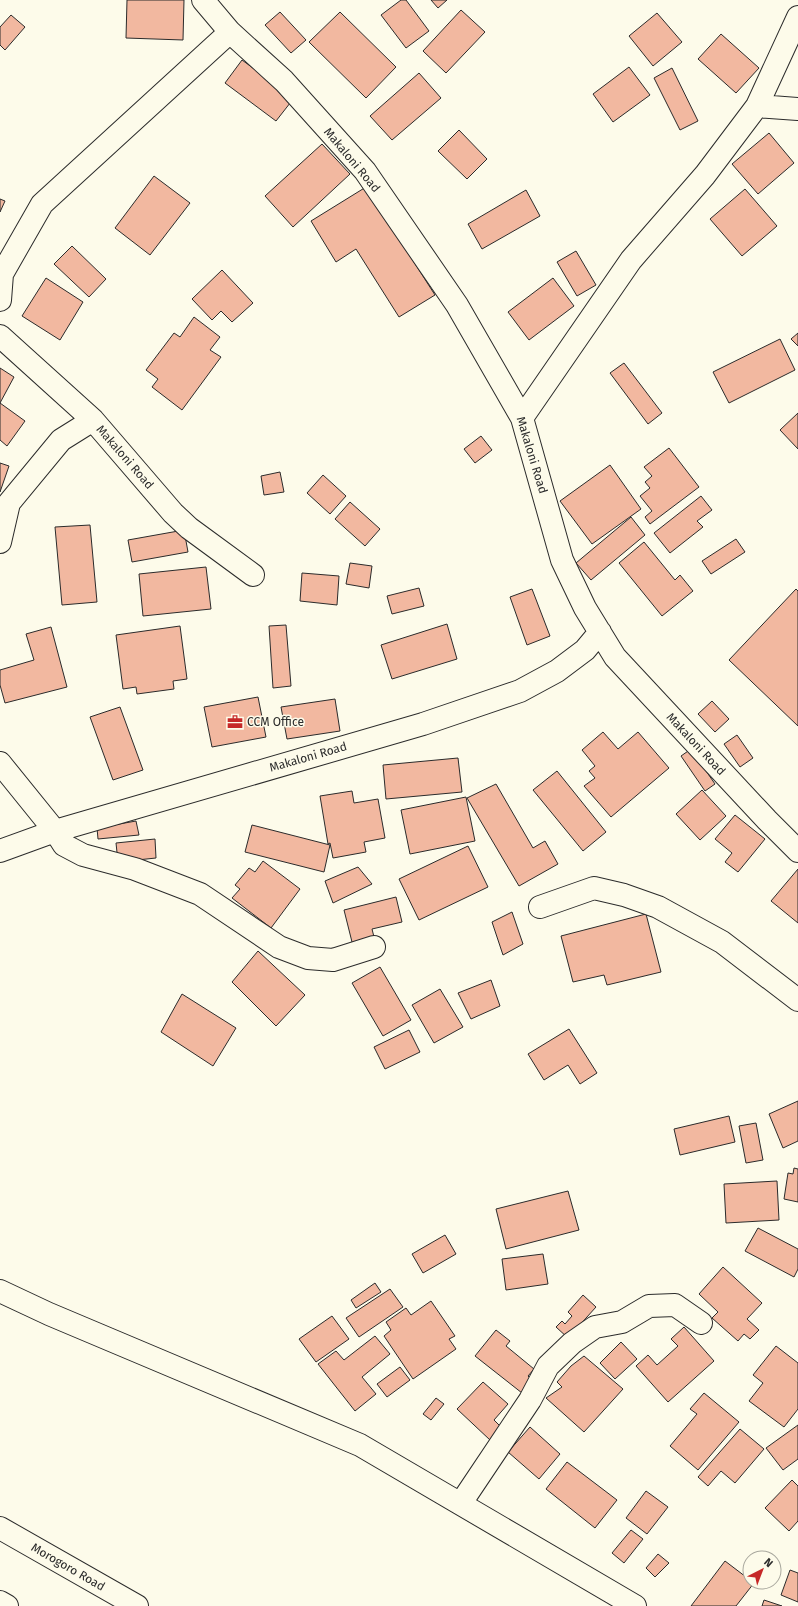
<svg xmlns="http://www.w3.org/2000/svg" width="798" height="1606" viewBox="0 0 798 1606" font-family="'Fira Sans',sans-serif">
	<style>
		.building { fill: #f2b8a0; stroke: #2b2b2b }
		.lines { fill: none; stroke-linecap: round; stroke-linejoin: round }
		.minor-casing { stroke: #2b2b2b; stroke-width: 24 }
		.highway-casing { stroke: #2b2b2b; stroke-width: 24 }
		.minor { stroke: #fdfbea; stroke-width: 22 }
		.highway { stroke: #fdfbea; stroke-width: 22 }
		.labels { text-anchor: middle; stroke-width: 3; stroke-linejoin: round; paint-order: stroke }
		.street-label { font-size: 12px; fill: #2b2b2b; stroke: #fdfbea }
		.poi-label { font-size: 12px; fill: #2b2b2b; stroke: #fdfbea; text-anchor: start }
	</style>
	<rect width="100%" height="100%" fill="#fdfbea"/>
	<path class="building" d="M127,0H184L183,40L126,38Z
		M401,0H406L429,31L406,48L381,15Z
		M431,0H447L438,8Z
		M461,10L485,32L446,73L423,51Z
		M280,12L306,40L291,53L265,25Z
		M340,12L396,67L366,98L309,42Z
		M657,13L682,42L653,66L629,36Z
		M11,15L25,27L5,50L0,45V27Z
		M721,34L759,68L736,93L698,59Z
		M242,60L294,98L276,121L225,83Z
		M629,67L650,95L613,122L593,94Z
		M672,68L698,121L680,130L654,78Z
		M419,73L441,98L392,140L370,116Z
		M459,130L487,159L467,179L438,151Z
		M769,133L794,163L758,194L732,164Z
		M322,144L350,174L293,227L265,196Z
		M154,176L190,203L150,255L115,228Z
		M366,187L435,295L399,317L356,249L336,262L311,221Z
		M745,189L777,226L742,256L710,219Z
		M526,190L540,216L482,249L468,224Z
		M0,199L5,201L0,212Z
		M72,246L106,279L89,297L54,264Z
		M576,251L596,285L577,296L557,262Z
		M222,270L253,303L232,322L221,311L212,320L192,299Z
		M46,278L83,302L60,340L22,316Z
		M553,278L574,306L529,340L508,312Z
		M194,317L220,337L210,350L221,357L182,410L152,387L158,379L146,370L174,333L180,337Z
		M798,333V346L791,339Z
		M780,339L795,370L729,403L713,372Z
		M624,363L662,413L648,424L610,373Z
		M0,368L14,377L0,403Z
		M0,403L25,421L7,446L0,440Z
		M798,413V449L780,430Z
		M481,436L492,450L475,463L464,449Z
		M669,448L699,487L650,524L645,517L652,511L640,496L650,488L645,482L652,476L644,467Z
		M0,463L9,466L0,492Z
		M610,465L641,509L592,544L560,501Z
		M280,472L284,492L264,495L261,476Z
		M323,475L346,496L330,514L307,493Z
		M701,496L712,510L697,521L703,527L670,553L654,533Z
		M350,502L380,529L365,546L335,519Z
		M631,517L645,535L591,580L576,563Z
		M90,525L97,602L62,605L55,527Z
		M184,530L188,552L132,562L128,540Z
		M736,539L745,552L711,574L702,561Z
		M644,542L675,580L680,575L693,591L662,616L619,563Z
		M350,563L372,566L369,588L346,584Z
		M206,567L211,609L143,616L139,574Z
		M302,573L339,576L337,605L300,601Z
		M419,588L424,606L392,614L387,596Z
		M532,589L550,636L527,645L510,597Z
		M796,589L798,591V726L729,660Z
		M447,624L457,659L392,679L381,645Z
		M286,625L291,686L273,688L269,626Z
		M180,626L187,679L173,681L174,689L137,694L136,687L123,689L116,635Z
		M51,627L67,687L5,703L0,685V670L34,660L26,634Z
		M258,697L266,737L212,747L204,707Z
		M335,699L340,731L287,739L281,707Z
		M712,701L729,719L715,732L698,714Z
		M120,707L143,770L113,780L90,717Z
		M603,732L618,749L638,732L669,768L611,817L584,786L595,778L589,771L595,766L582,750Z
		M737,735L753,758L740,767L724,744Z
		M691,749L715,784L705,791L681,756Z
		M458,758L462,792L386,799L383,765Z
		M557,771L606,832L583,851L533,790Z
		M496,784L533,848L545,841L558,864L519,886L467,798Z
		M702,790L726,816L700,840L676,814Z
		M352,791L354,803L378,799L385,838L364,842L366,852L333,858L330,843L328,844L320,796Z
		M466,797L475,841L410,854L401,810Z
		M735,815L765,839L738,872L725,862L732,853L715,839Z
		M136,821L139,835L98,839L97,828Z
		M252,825L330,845L324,872L245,852Z
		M155,839L156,858L118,862L116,843Z
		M468,846L488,887L419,920L399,879Z
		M263,861L300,889L271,928L232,898L240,889L235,885L249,868L255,872Z
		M358,867L372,884L333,903L325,881Z
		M798,869V923L771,901Z
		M396,897L402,922L372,929L375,941L353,946L344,910Z
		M512,912L523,944L503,955L492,922Z
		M646,914L661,972L607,985L604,975L573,982L561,936Z
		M258,951L305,995L276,1026L232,982Z
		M380,967L411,1020L383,1036L352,983Z
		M491,980L500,1006L471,1019L458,993Z
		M440,989L463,1027L434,1043L412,1005Z
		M182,994L236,1028L213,1066L161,1032Z
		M569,1029L597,1073L580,1084L568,1065L544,1080L528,1054Z
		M409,1030L420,1052L385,1069L374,1047Z
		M798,1101V1141L783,1148L769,1114Z
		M729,1116L735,1142L680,1155L674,1129Z
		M756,1123L763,1160L746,1163L739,1126Z
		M794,1168L798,1169V1202L784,1199L788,1173L793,1174Z
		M777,1181L779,1220L726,1223L724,1184Z
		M568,1191L579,1230L506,1249L496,1209Z
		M758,1228L798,1249V1269L794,1277L745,1251Z
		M445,1235L456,1254L423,1273L412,1254Z
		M543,1254L548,1284L506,1290L502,1259Z
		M723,1267L762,1303L747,1319L759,1330L750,1339L744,1334L738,1341L712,1318L718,1312L699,1294Z
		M375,1283L381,1292L356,1308L351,1300Z
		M390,1289L403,1307L359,1337L346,1318Z
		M583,1295L596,1307L568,1338L556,1327L562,1321L565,1324L572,1316L568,1312Z
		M431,1301L455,1336L449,1339L456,1349L413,1379L384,1336L391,1330L386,1322L406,1308L411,1315Z
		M332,1316L349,1339L316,1362L299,1339Z
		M684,1327L714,1361L668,1402L636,1366L648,1355L657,1365L678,1346L671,1339Z
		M496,1330L510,1341L506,1346L534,1369L528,1376L532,1380L522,1393L475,1356Z
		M375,1336L390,1354L362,1377L376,1394L355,1411L318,1364L336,1351L344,1360Z
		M621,1342L637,1359L615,1379L600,1363Z
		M776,1346L798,1363V1409L784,1427L749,1401L763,1383L753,1375Z
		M584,1356L623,1389L584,1432L546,1398L562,1387L557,1382L571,1366Z
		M400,1367L410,1380L387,1397L377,1384Z
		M483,1382L508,1404L494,1420L501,1427L490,1440L457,1409Z
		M704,1393L739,1422L698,1470L670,1446L697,1414L690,1409Z
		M436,1398L444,1404L431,1420L423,1414Z
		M798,1425V1459L783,1470L766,1448Z
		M530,1427L560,1454L539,1479L508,1452Z
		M740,1429L764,1449L735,1483L721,1471L708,1486L698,1477Z
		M567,1462L617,1500L595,1528L546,1489Z
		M792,1480L798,1486V1521L789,1531L765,1508Z
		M646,1491L668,1507L647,1534L626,1518Z
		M631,1530L643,1539L624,1563L612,1553Z
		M658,1554L669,1563L655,1577L646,1568Z
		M725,1561L750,1580V1582L754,1583L736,1606H691Z
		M790,1570L798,1573V1602L781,1595Z
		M764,1600L782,1606H762Z"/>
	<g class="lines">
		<defs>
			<path id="minor" d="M203,0L230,32L284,81L365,171L457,305L522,418L562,560L585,608L615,657L767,820L798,851
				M757,106L798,109
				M0,300L2,274L42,204L230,32
				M0,336L93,420L173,513L189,528L253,575
				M522,418L631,260L705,175L757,106L798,17
				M0,542L9,503L61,440L93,420
				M0,763L55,831L64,845L83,855L135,869L200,894L279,947L308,958L333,960L374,947
				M0,851L55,831L423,724L520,691L557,671L585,650L600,632
				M540,907L594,888L624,895L658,907L722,942L798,1000
				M0,1291L49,1314L360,1445L635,1606
				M461,1503L530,1400L548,1366L572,1343L595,1327L622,1322L649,1306L675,1305L701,1323"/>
			<path id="highway" d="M0,1528L137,1606
				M0,1602L7,1606"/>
		</defs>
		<use href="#minor" class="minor-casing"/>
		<use href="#highway" class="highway-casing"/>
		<use href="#minor" class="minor"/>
		<use href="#highway" class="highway"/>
	</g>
	<defs>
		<symbol id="office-bare" viewBox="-9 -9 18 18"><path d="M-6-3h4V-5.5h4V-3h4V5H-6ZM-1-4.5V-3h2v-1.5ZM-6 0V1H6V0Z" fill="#c62828" stroke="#fdfbea" stroke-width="2.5" paint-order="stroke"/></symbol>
	</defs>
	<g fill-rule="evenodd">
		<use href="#office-bare" x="224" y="711" width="22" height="22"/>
	</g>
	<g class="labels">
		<g class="street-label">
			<text transform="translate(352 160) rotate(50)" y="4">Makaloni Road</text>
			<text transform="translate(532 455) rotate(73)" y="4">Makaloni Road</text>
			<text transform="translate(125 457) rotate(49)" y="4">Makaloni Road</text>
			<text transform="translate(696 744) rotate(47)" y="4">Makaloni Road</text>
			<text transform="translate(308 757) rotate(-16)" y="4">Makaloni Road</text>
			<text transform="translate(68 1567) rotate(30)" y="4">Morogoro Road</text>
		</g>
		<g class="poi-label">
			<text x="247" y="726">CCM Office</text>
		</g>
	</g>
	<g transform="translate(762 1570) rotate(42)"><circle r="19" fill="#fdfbea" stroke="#a9a89e"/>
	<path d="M0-3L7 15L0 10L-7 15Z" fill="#c62828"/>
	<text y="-6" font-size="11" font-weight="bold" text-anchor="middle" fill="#2b2b2b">N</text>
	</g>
</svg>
